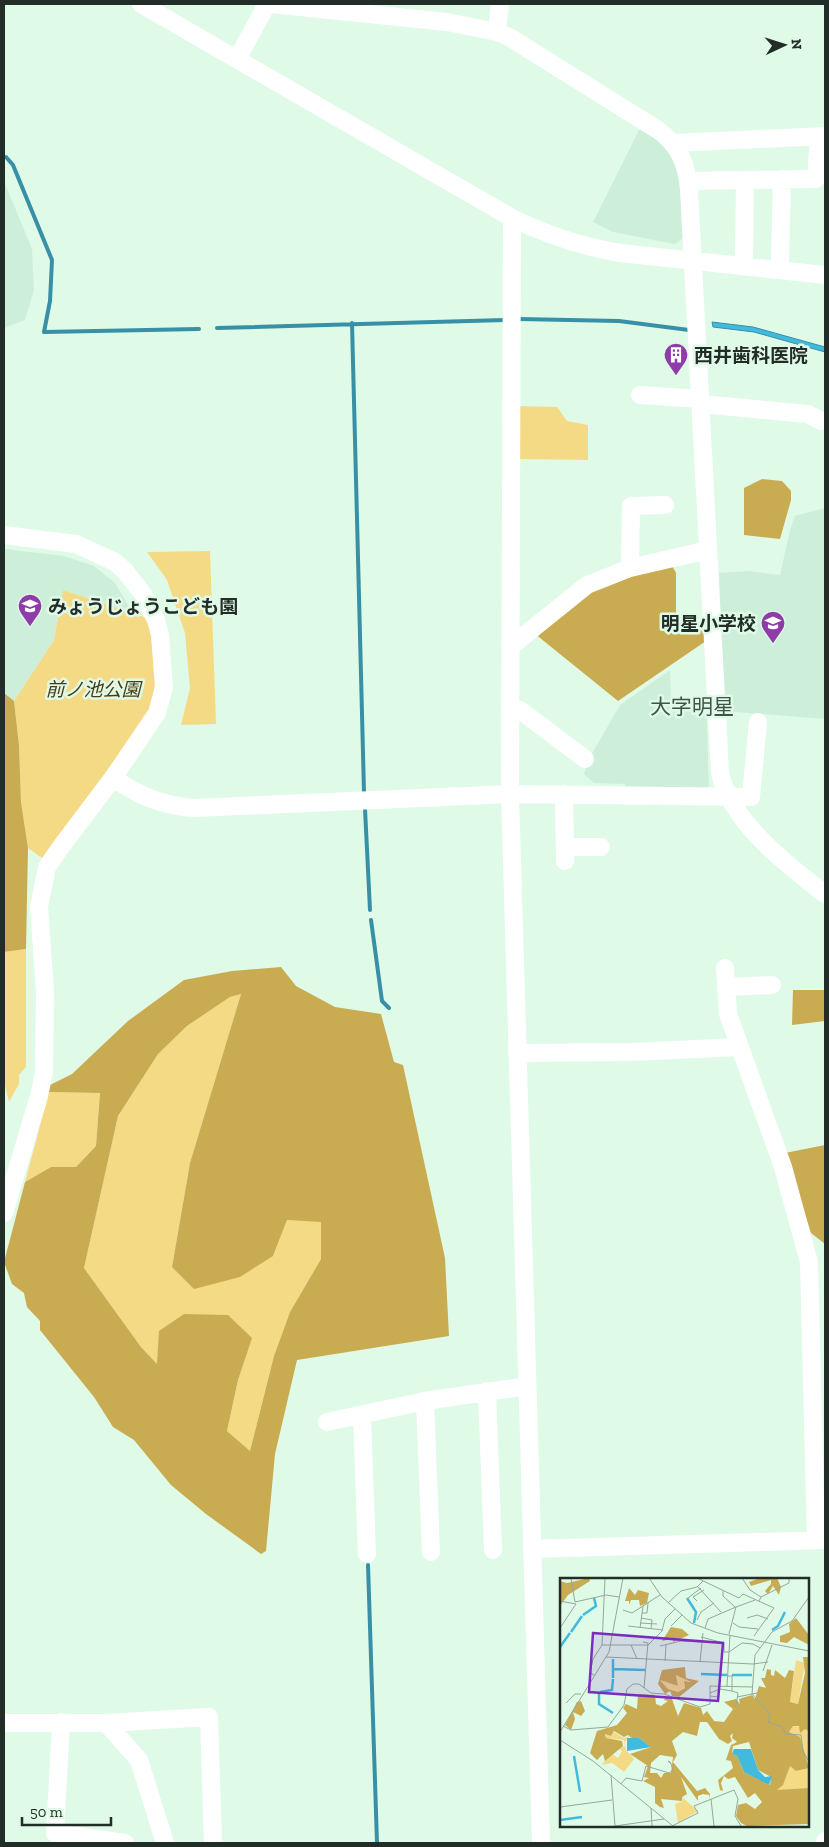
<svg xmlns="http://www.w3.org/2000/svg" width="829" height="1847" viewBox="0 0 829 1847" font-family="'Zilla Slab','Noto Sans JP',serif">
	<style>
		.built { fill: #cdefd9 }
		.green { fill: #f5da85 }
		.forest { fill: #c9ac51; fill-rule: evenodd }
		.water { fill: #41badd; stroke: #3890a6 }
		.lines { fill: none; stroke-linecap: round; stroke-linejoin: round }
		.stream { stroke: #3890a6; stroke-width: 4 }
		.minor { stroke: #fff; stroke-width: 18 }
		.labels { text-anchor: middle; stroke-width: 5; stroke-linejoin: round; paint-order: stroke }
		.poi-label { font-size: 19px; font-weight: bold; fill: #232d27; stroke: #e0fae8; text-anchor: start }
		.park-label { font-size: 19px; font-style: italic; fill: #493d17; stroke: #e0fae8 }
		.quarter-label { font-size: 21px; fill: #3f5547; stroke: #e0fae8 }
		.inset-river { fill: none; stroke: #41badd; stroke-width: 2.5 }
		.inset-road { fill: none; stroke: #94a89b; stroke-width: 1 }
		.view { fill: #7b2cbf; fill-opacity: 0.15; stroke: #7b2cbf; stroke-width: 2.5 }
		.inset-edge { fill: none; stroke: #232d27; stroke-width: 2.5 }
	</style>
	<rect width="100%" height="100%" fill="#e0fae8"/>
	<path class="built" d="M640,128L667,145L681,174L684,232L682,239L675,244L613,232L593,222Z
		M4,181L32,249L34,290L25,320L4,328Z
		M825,508V719L724,711L719,573L749,571L780,575L790,530L795,516Z
		M4,549L64,556L94,566L115,583L133,613L63,590L54,640L14,701L4,703Z
		M670,670L671,698L706,696L709,791L625,793V784L594,783L584,774L590,757L620,705Z"/>
	<path class="green" d="M516,406L557,407L567,421L588,425V460L519,459Z
		M210,551L216,724L181,725L190,688L185,633L167,580L147,552Z
		M63,590L150,619C156,660 163,690 140,726L42,858L28,848L21,802L19,745L14,701L54,640Z
		M26,949V1067L19,1075V1084L9,1102L4,1081V952Z
		M241,994L190,1163L172,1267L273,1256L287,1220L321,1221V1259L290,1312L274,1356L250,1451L227,1431L238,1380L251,1338L157,1364L141,1347L84,1268L118,1116L158,1054L187,1026L230,997Z
		M49,1092L100,1093L96,1146L76,1167H51L25,1182Z"/>
	<path class="forest" d="M762,479L782,481L791,491V500L780,539L744,535V488Z
		M668,558L676,573V621L705,622L706,641L618,701L529,629L587,585Z
		M4,693L14,701L19,745L21,802L28,848L26,949L4,952Z
		M281,967L296,986L335,1007L381,1014L394,1062L403,1065L445,1258L449,1336L297,1360L275,1454L266,1551L261,1554L206,1514L171,1485L134,1440L113,1427L94,1397L40,1330V1321L27,1307L24,1293L12,1284L4,1262L25,1182L51,1167H76L96,1146L100,1093L49,1092L48,1086L72,1074L128,1021L184,980L232,971ZM241,994L190,1163L172,1267L194,1289L240,1277L273,1256L287,1220L321,1222V1259L290,1312L274,1356L250,1451L227,1431L238,1380L252,1338L228,1315L184,1314L159,1331L157,1364L141,1347L84,1268L118,1116L158,1054L187,1026L230,997Z
		M793,990H825V1021L792,1025Z
		M825,1145V1244L811,1233L785,1153Z"/>
	<path class="water" d="M712,322L753,327L825,347V352L754,332L713,327Z"/>
	<g class="lines">
		<path class="stream" d="M6,157L13,165L52,260L50,301L44,332L199,329
			M519,319L619,321L689,330
			M352,323L364,792
			M217,328L505,320
			M365,809L370,910
			M371,920L382,1001L389,1008
			M368,1565L377,1843"/>
		<path class="minor" d="M141,4L512,218C547,235 583,247 621,253L825,275
			M497,32L500,4
			M237,59L266,6L271,4L447,22L497,32L509,37L658,130C679,145 687,164 689,190L720,773C731,822 787,865 825,894
			M674,143L825,136
			M688,181L816,179L818,149
			M512,218L510,794L541,1843
			M744,257L745,180
			M780,262L782,179
			M640,395L701,399
			M701,404L808,414L821,421
			M4,535L76,544L115,562L125,571L143,594L156,620L160,635L164,687L157,713L113,778L60,848L47,867L39,907L45,991L44,1072L39,1096L4,1213
			M630,568L631,506L665,505
			M510,647L587,585L630,568L708,550
			M510,708L520,710L585,759
			M113,778C139,796 163,806 195,808L510,794L751,797L758,722
			M564,794L565,861
			M565,847H601
			M725,968L728,1014L783,1167L809,1262L816,1540
			M727,987L772,985
			M517,1053L632,1052L738,1047
			M487,1391L493,1550
			M425,1401L431,1552
			M362,1415L367,1554
			M327,1422L425,1401L527,1386
			M532,1549L825,1540
			M61,1722L55,1833L125,1843
			M4,1723H106L209,1717L213,1843
			M106,1723L139,1760L165,1843
			M825,1843V1841"/>
	</g>
	<defs>
		<symbol id="building-pin" viewBox="-11 -11 22 30"><path d="M0 17L-7.5 6A9.5 9.5 0 1 1 7.5 6Z" fill="#8f3caa" stroke="#e0fae8"/><path d="M-4-6H4V6H1V3H-1V6H-4ZM-2.5-4.3h1.7v1.8h-1.7ZM.8-4.3h1.7v1.8H.8ZM-2.5-1h1.7V.8h-1.7ZM.8-1h1.7V.8H.8Z" fill="#fff"/></symbol>
		<symbol id="school-pin" viewBox="-11 -11 22 30"><path d="M0 17L-7.5 6A9.5 9.5 0 1 1 7.5 6Z" fill="#8f3caa" stroke="#e0fae8"/><path d="M0-5L7-2L0 1L-7-2ZM-4 1L0 2.5L4 1V4Q0 6-4 4Z" fill="#fff"/></symbol>
	</defs>
	<g fill-rule="evenodd">
		<use href="#building-pin" x="662" y="341" width="28" height="38"/>
		<use href="#school-pin" x="16" y="592" width="28" height="38"/>
		<use href="#school-pin" x="759" y="609" width="28" height="38"/>
	</g>
	<g class="labels">
		<g class="poi-label">
			<text x="694" y="362">西井歯科医院</text>
			<text x="48" y="613">みょうじょうこども園</text>
			<text x="756" y="630" text-anchor="end">明星小学校</text>
		</g>
		<g class="park-label">
			<text x="93" y="696">前ノ池公園</text>
		</g>
		<g class="quarter-label">
			<text x="692" y="714">大字明星</text>
		</g>
	</g>
	<g transform="translate(560 1578)">
		<rect width="249" height="249" fill="#e0fae8"/>
		<path d="M236,82L245,85L238,126L230,124ZM116,97L132,103H124L125,109L118,114L108,111L100,102L118,108ZM233,148L249,150V185L233,156L229,154ZM54,154L64,160L69,158L65,164L66,172L74,181L64,194L52,185L41,187L52,176L58,180L62,173L58,170L65,168L64,162L46,160V156L51,158ZM223,186L233,188L236,193L249,190V211L219,228L214,190ZM122,219L138,233L118,245L115,226L123,223Z" fill="#f5da85"/>
		<path d="M29,0L30,3L8,17L0,28V3L7,5ZM200,0H217L221,9L219,17L213,8L208,16L205,13L211,6V2L191,8L189,4ZM69,10L75,17L78,12L89,15L87,25L80,28L79,22H71L69,27V23H65ZM236,40L249,57V67L234,59L227,65L220,64V58L230,54L229,46ZM111,49L122,51L129,57L113,64V61L102,63ZM243,79H249V153L245,151L240,155L239,148H233L229,154L240,159L249,190L236,193L230,188L223,207L217,212L249,210V246L187,248L181,245L176,238L178,227L186,225L195,231L202,224L195,215L188,220L175,199L168,201L164,198L161,205L163,213L160,212L158,202L173,190L171,183L166,182L171,167L177,164L172,160L173,155L170,158L172,163L168,166L159,161L147,144H140L137,158L123,154L112,163L117,177L113,184L137,213L145,210L150,216L149,221V217L143,216L138,218V223L121,199L127,216L122,219V223L101,221L104,230L100,229L95,225V209L83,203L89,200L84,199L88,188L70,176L91,169L79,160L74,162L68,157L64,159L54,153L51,158L45,156L46,160L62,163L63,168L45,183L43,176L37,182L30,175L37,153L57,147L67,135L63,130L66,126L77,131L78,116L95,117L96,126L101,128L108,123L104,122L105,119L112,121L118,138L124,125L141,130L143,137L147,133L154,143L164,144L173,131L164,124L176,121L180,126L179,121L192,117L195,121L199,108L206,110L201,100H205L207,91L211,92V97L214,98L215,92L225,100L229,92L234,93L230,124L238,126L245,95ZM189,164L198,192L211,199L210,207L184,194L177,178L172,176L173,168ZM100,177L113,179L111,195H104L101,200L97,195H90L91,185ZM125,89L126,100L139,103L119,119L112,118L110,113L105,116L98,106L102,92ZM116,97L131,104L124,103L125,110L118,114L108,111L100,102L118,108ZM21,123L25,133L21,138L13,134L15,141L11,152L5,147L17,124Z" fill="#c9ac51" fill-rule="evenodd"/>
		<path d="M67,160H79L91,169L67,173ZM174,171H191L198,192L205,199L212,198L209,207L184,194L177,178L172,176Z" fill="#41badd"/>
		<path class="inset-river" d="M127,20L136,34L134,45M23,37L36,28L34,20M212,52L218,48L225,34M11,54L22,38M0,69L10,55M53,91L85,92M141,96L167,97M172,97H192M53,100V81M40,114L52,112L53,101M39,115V126L53,135M14,178L20,214M0,242L22,239"/>
		<path class="inset-road" d="M89,0L102,19L131,45L158,55L249,73M137,0L179,20L183,16L214,30L194,58M182,0L190,12L201,19M11,1L15,24L46,17L59,19M138,9L161,34M163,13V18L175,29M249,19L232,43L212,54L195,77L192,116L210,136L208,144L222,149L226,156L241,157L243,173L249,184M128,20L141,10M0,23L16,26L0,50M137,23L133,19L144,12M199,23L201,19L229,5V0M108,25L121,13L137,9L143,3M63,32L72,35L100,17M82,35H87L88,25M81,40L92,42L91,51M187,40L197,37L208,41M137,42L141,34L154,25M80,45L97,46M173,45L179,49L198,51M68,48L103,52M111,48L122,37M80,50L83,28M145,50L148,41L176,29M169,56L176,29L195,22M141,59L164,65V74H169M83,64L88,65L84,110M42,67H88L102,53L105,41L115,31M71,67L77,81M100,68L121,63L141,64M169,74L182,65L193,66L200,70M46,79L193,86L208,84M105,83L106,67M140,84L143,55M203,93L212,67M34,97L30,95L33,81L42,67L45,0M168,98H172V113L178,115L176,128M167,108L170,57M150,115L160,111L172,113M150,118L158,119L159,110M177,119L197,115M6,125L15,116H21M3,148L11,152L48,149L64,127L67,111L73,106H79L91,115L104,116L140,129L150,126V108L193,109M0,154L49,74L63,0M0,162L33,183L113,248M51,197L55,248M61,206L66,200L82,203L86,188L109,195L113,192L111,186L110,184L108,183L111,186M151,221L154,248M0,229L52,222M91,230L92,248M55,248L104,241M112,248L138,235L134,228L174,212L178,221L175,238L181,248"/>
		<path class="view" d="M33,55L163,65L158,123L29,114Z"/>
		<rect width="249" height="249" class="inset-edge"/>
	</g>
	<rect width="829" height="1847" fill="none" stroke="#232d27" stroke-width="10"/>
	<g transform="translate(784 45) rotate(86)" stroke="#e0fae8" stroke-width="4" paint-order="stroke">
	<path d="M0-4L9 19L0 12L-9 19Z" fill="#232d27"/>
	<text y="-8" font-size="14" font-weight="bold" text-anchor="middle" fill="#232d27">N</text>
	</g>
	<path d="M22 1817v8h89v-8" fill="none" stroke="#232d27" stroke-width="2.5"/>
	<text x="30" y="1817" font-size="15" fill="#232d27" stroke="#e0fae8" stroke-width="4" paint-order="stroke">50 m</text>
</svg>
